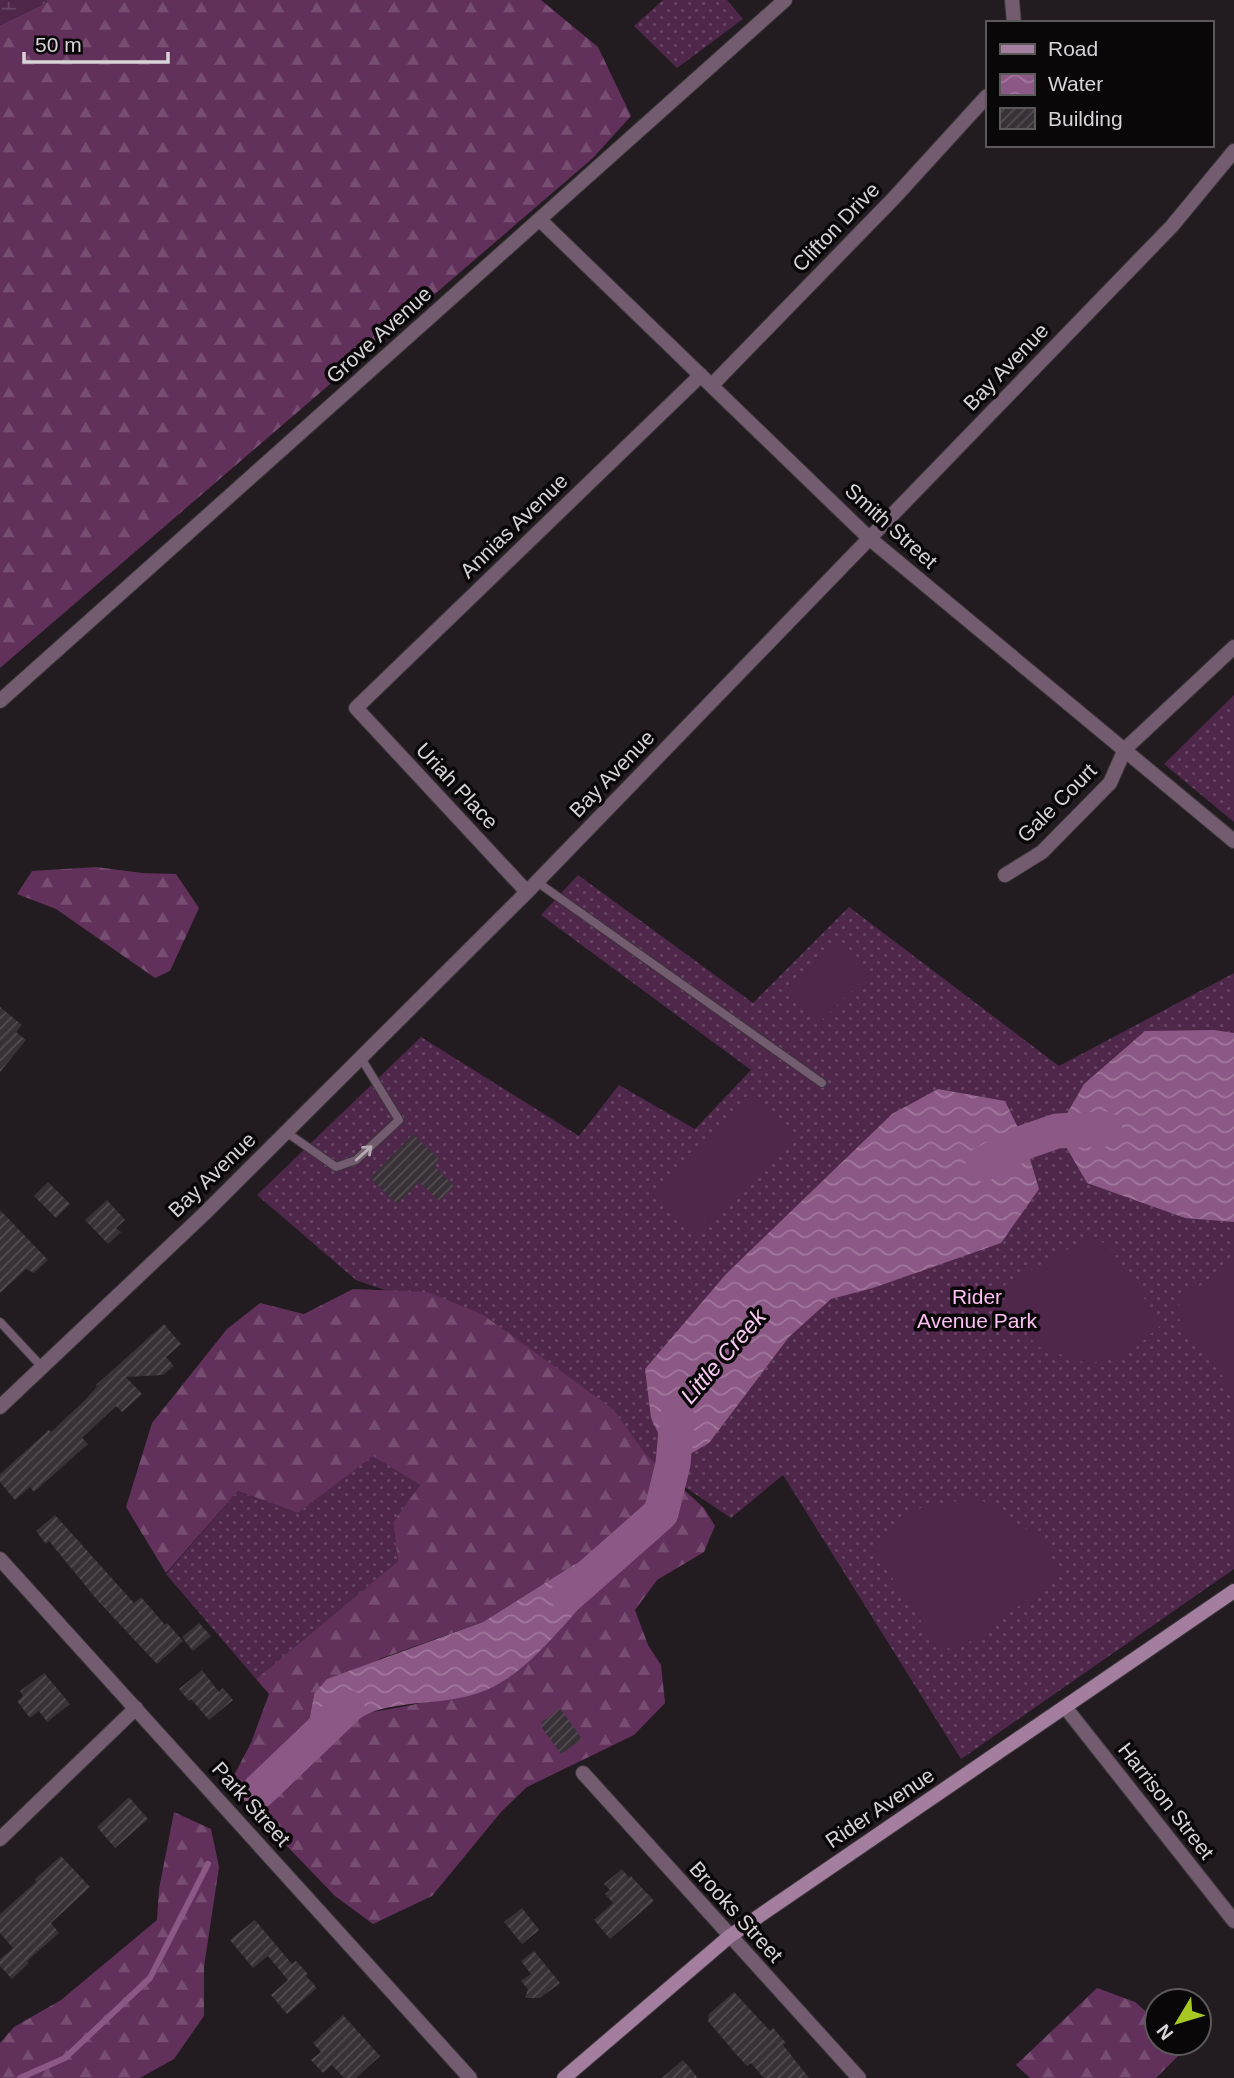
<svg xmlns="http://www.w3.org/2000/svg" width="1234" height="2078" viewBox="0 0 1234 2078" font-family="Helvetica,sans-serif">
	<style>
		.grass { fill: url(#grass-dots) }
		.forest { fill: url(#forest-firs); fill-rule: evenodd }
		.wetland { fill: url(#wetland-marsh) }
		.garden { fill: #4f274b }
		.water { fill: url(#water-waves) }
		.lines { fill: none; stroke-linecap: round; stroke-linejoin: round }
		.stream { stroke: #8c5886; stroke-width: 6 }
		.river { stroke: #8c5886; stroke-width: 35 }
		.building { fill: url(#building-hatch) }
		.lane-casing { stroke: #3b363a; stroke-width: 10 }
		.street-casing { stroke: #3b363a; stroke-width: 16 }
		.secondary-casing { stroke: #3b363a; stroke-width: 16 }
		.lane { stroke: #735c6f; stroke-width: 8 }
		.street { stroke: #735c6f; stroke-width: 14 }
		.secondary { stroke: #a47e9e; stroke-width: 14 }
		.oneway { stroke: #b5a9b3 }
		.labels { text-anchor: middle; stroke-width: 7; stroke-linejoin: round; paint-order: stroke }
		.street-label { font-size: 21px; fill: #d8d3d7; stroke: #0a0709 }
		.park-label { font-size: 21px; fill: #fdbff4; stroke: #0a0709 }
		.water-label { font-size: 23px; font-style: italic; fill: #f8c9f1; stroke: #0a0709 }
	</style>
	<defs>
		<pattern id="grass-dots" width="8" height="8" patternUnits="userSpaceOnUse" patternTransform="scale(1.75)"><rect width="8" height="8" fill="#4f274b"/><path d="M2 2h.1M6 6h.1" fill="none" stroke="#684564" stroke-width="1.8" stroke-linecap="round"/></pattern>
		<pattern id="forest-firs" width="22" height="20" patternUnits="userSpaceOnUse" patternTransform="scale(1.75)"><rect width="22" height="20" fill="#61305b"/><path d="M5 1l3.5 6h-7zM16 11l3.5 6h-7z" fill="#774d72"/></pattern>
		<pattern id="wetland-marsh" width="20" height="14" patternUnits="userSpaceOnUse" patternTransform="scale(1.75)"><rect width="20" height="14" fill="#4f274b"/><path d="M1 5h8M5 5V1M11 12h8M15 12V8" fill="none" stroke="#684564"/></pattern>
		<pattern id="water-waves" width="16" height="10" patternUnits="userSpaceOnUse" patternTransform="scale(1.75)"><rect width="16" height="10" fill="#8c5886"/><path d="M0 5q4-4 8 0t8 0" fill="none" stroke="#a1779c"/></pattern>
		<pattern id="building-hatch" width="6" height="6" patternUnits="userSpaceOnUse" patternTransform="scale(1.75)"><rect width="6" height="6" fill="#383137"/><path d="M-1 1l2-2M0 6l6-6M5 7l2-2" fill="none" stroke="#544e53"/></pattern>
	</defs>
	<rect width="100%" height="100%" fill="#221c21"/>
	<path class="grass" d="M663,0H727L743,19L677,68L634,26Z
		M1234,695V822L1164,764Z
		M578,875L753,1003L849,907L1059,1066L1234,973V1569L961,1759L783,1475L731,1518L640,1457L480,1324L356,1280L257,1195L421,1037L579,1136L619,1085L695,1129L751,1070L541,915Z
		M373,1455L420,1485L393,1522L398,1561L256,1679L166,1574L238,1491L298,1513Z"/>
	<path class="forest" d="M47,0H541L598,47L631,116L593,158L0,668V25L46,3Z
		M96,867L142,873L176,874L199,908L170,971L155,978L56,909L17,894L32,871Z
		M353,1289L427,1292L482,1314L613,1409L647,1456L704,1508L715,1526L704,1552L657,1580L635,1610L648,1645L661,1665L665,1703L634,1735L527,1787L501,1812L432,1896L373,1924L335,1896L284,1843L233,1777L251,1743L269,1694L256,1679L398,1561L393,1522L420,1485L373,1456L298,1513L238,1491L166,1573L126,1507L152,1423L227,1329L260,1303L304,1314ZM602,1553L603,1581L536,1654L502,1682L412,1705L373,1712L307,1733L314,1694L382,1658L483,1622L575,1564Z
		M174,1812L211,1829L219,1867L204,1967V2016L174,2059L140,2078H0V2043L14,2027L61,2000L157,1920L159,1889Z
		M1097,1988L1135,2002L1157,2021V2043H1175L1179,2055L1156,2078H1030L1016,2065Z"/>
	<path class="wetland" d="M0,0H47L46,3L0,25Z"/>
	<path class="garden" d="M840,940L871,972L819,1023L788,991Z
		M755,1094L795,1133L696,1231L657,1192Z
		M1089,1237L1108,1245L1162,1324L1131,1352L1089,1364L1036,1346L998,1289Z
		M1234,1264V1392L1173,1311L1192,1291Z
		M977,1497L1042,1539L1061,1575L957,1651L937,1645L871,1546L911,1510Z"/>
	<path class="water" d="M1214,1030L1234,1033V1222L1185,1218L1087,1183L1057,1131L1084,1084L1145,1031Z
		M938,1089L1005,1101L1025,1142L1039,1189L1001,1243L873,1288L831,1299L789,1337L709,1443L673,1464L651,1418L645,1369L726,1274L892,1114Z
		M602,1552L604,1581C574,1612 537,1662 500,1683C460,1707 416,1698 375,1711C358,1717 335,1735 319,1745L307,1733L314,1694L327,1679L483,1622L575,1564Z"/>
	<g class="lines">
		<path class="stream" d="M20,2078L65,2058L150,1978L208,1864"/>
		<path class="river" d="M983,1164L1025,1142L1057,1131L1105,1129
			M568,1595L661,1513L673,1464L677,1418
			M259,1791L347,1707"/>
	</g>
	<path class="building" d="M0,1007L22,1025L16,1032L26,1040L0,1072Z
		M413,1134L440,1160L434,1166L454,1186L439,1201L419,1182L397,1204L370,1178Z
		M48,1182L70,1204L56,1218L34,1196Z
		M107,1200L125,1220L116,1228L121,1232L108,1244L85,1220Z
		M0,1210L48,1260L34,1273L26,1269L0,1293Z
		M164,1324L181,1344L166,1357L174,1366L163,1375L126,1377L142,1394L122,1412L116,1406L82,1438L88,1444L34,1492L30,1487L15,1500L0,1482V1474L49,1430L51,1432L84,1401L97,1387L96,1385Z
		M55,1515L134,1603L141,1597L165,1625L167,1623L183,1641L157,1664L98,1601L49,1541L46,1544L36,1531Z
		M199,1623L211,1636L193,1651L182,1637Z
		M202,1670L219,1692L223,1688L233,1700L209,1720L191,1699L189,1701L179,1689Z
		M44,1673L70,1704L47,1722L39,1711L30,1718L17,1701L23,1696L20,1691Z
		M560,1708L582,1739L561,1754L541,1727L543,1726L541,1723Z
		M129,1797L148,1819L115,1848L97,1827Z
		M61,1856L90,1887L51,1923L59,1933L27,1961L29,1963L12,1979L0,1966V1959L13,1948L0,1933V1914L36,1882L35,1879Z
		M622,1869L629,1878L631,1876L654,1901L610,1939L594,1920L613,1903L605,1894L610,1890L604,1884Z
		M522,1908L539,1930L522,1944L504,1922Z
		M255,1920L292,1964L296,1961L308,1974L306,1976L317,1988L287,2014L271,1995L288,1980L268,1956L253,1968L230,1940Z
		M534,1951L560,1983L540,1998H525L528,1989L521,1981L531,1974L521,1961Z
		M734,1992L770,2031L773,2028L786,2043L783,2045L809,2078H764L751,2063L747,2066L735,2053L708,2021L709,2014Z
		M343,2015L380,2056L356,2078H344L332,2065L323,2073L311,2060L321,2052L313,2043Z
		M683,2060L698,2078H662Z"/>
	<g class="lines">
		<defs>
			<path id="lane" d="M537,882L822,1083
				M286,1132L336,1167L356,1160L399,1120L361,1058
				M0,1322L42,1367"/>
			<path id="street" d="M1012,0L1014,23
				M540,220L869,538L1234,841
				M712,385L894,198L987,96
				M0,701L785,0
				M1005,875L1042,852L1110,783L1125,749L1234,647
				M527,892L356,708L701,375
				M0,1407L204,1214L527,892L1172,226L1234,151
				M0,1559L470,2078
				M1065,1707L1234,1921
				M583,1773L859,2078
				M0,1839L136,1708"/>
			<path id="secondary" d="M564,2078L730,1936L1234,1591"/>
		</defs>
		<use href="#lane" class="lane-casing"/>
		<use href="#street" class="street-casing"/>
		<use href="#secondary" class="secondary-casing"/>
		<use href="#lane" class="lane"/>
		<use href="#street" class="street"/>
		<use href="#secondary" class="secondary"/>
	</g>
	<defs><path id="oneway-shaft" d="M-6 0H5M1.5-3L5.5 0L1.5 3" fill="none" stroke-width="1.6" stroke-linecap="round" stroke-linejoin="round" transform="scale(1.75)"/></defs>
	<use class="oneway" href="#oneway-shaft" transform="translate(364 1153) rotate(-42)"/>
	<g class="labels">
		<g class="street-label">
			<text transform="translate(836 227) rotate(-46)" y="7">Clifton Drive</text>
			<text transform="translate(379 335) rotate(-42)" y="7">Grove Avenue</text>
			<text transform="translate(1006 367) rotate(-46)" y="7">Bay Avenue</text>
			<text transform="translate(514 526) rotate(-44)" y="7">Annias Avenue</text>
			<text transform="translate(891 526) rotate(42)" y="7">Smith Street</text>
			<text transform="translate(612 774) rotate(-46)" y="7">Bay Avenue</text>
			<text transform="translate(457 786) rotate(47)" y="7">Uriah Place</text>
			<text transform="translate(1057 803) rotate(-45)" y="7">Gale Court</text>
			<text transform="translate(212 1175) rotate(-44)" y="7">Bay Avenue</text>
			<text transform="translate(1166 1801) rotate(52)" y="7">Harrison Street</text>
			<text transform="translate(251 1804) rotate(48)" y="7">Park Street</text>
			<text transform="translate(880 1808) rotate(-34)" y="7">Rider Avenue</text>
			<text transform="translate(736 1912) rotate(48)" y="7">Brooks Street</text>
		</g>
		<g class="park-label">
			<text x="977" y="1304">Rider<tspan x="977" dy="24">Avenue Park</tspan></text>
		</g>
		<g class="water-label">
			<text transform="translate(723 1356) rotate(-49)" y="8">Little Creek</text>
		</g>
	</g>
	<rect x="986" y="21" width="228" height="126" fill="#0a0709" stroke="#5c595b" stroke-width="2"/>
	<rect x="1000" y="44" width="35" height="10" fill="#a47e9e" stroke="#5c595b" stroke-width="2"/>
	<text x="1048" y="56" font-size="21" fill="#d8d3d7">Road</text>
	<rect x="1000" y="74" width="35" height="21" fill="url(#water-waves)" stroke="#5c595b" stroke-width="2"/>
	<text x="1048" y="91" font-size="21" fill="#d8d3d7">Water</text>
	<rect x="1000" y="108" width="35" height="21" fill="url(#building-hatch)" stroke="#5c595b" stroke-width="2"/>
	<text x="1048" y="126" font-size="21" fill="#d8d3d7">Building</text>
	<g transform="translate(1178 2022) rotate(232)"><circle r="33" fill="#0a0709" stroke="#5c595b" stroke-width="2"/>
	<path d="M0-5L12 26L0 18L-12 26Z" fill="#a6c821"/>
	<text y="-10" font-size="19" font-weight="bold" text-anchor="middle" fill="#d8d3d7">N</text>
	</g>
	<path d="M24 52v10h144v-10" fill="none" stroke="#d8d3d7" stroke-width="3.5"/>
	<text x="35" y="52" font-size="21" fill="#d8d3d7" stroke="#0a0709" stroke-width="5" paint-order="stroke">50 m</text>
</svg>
